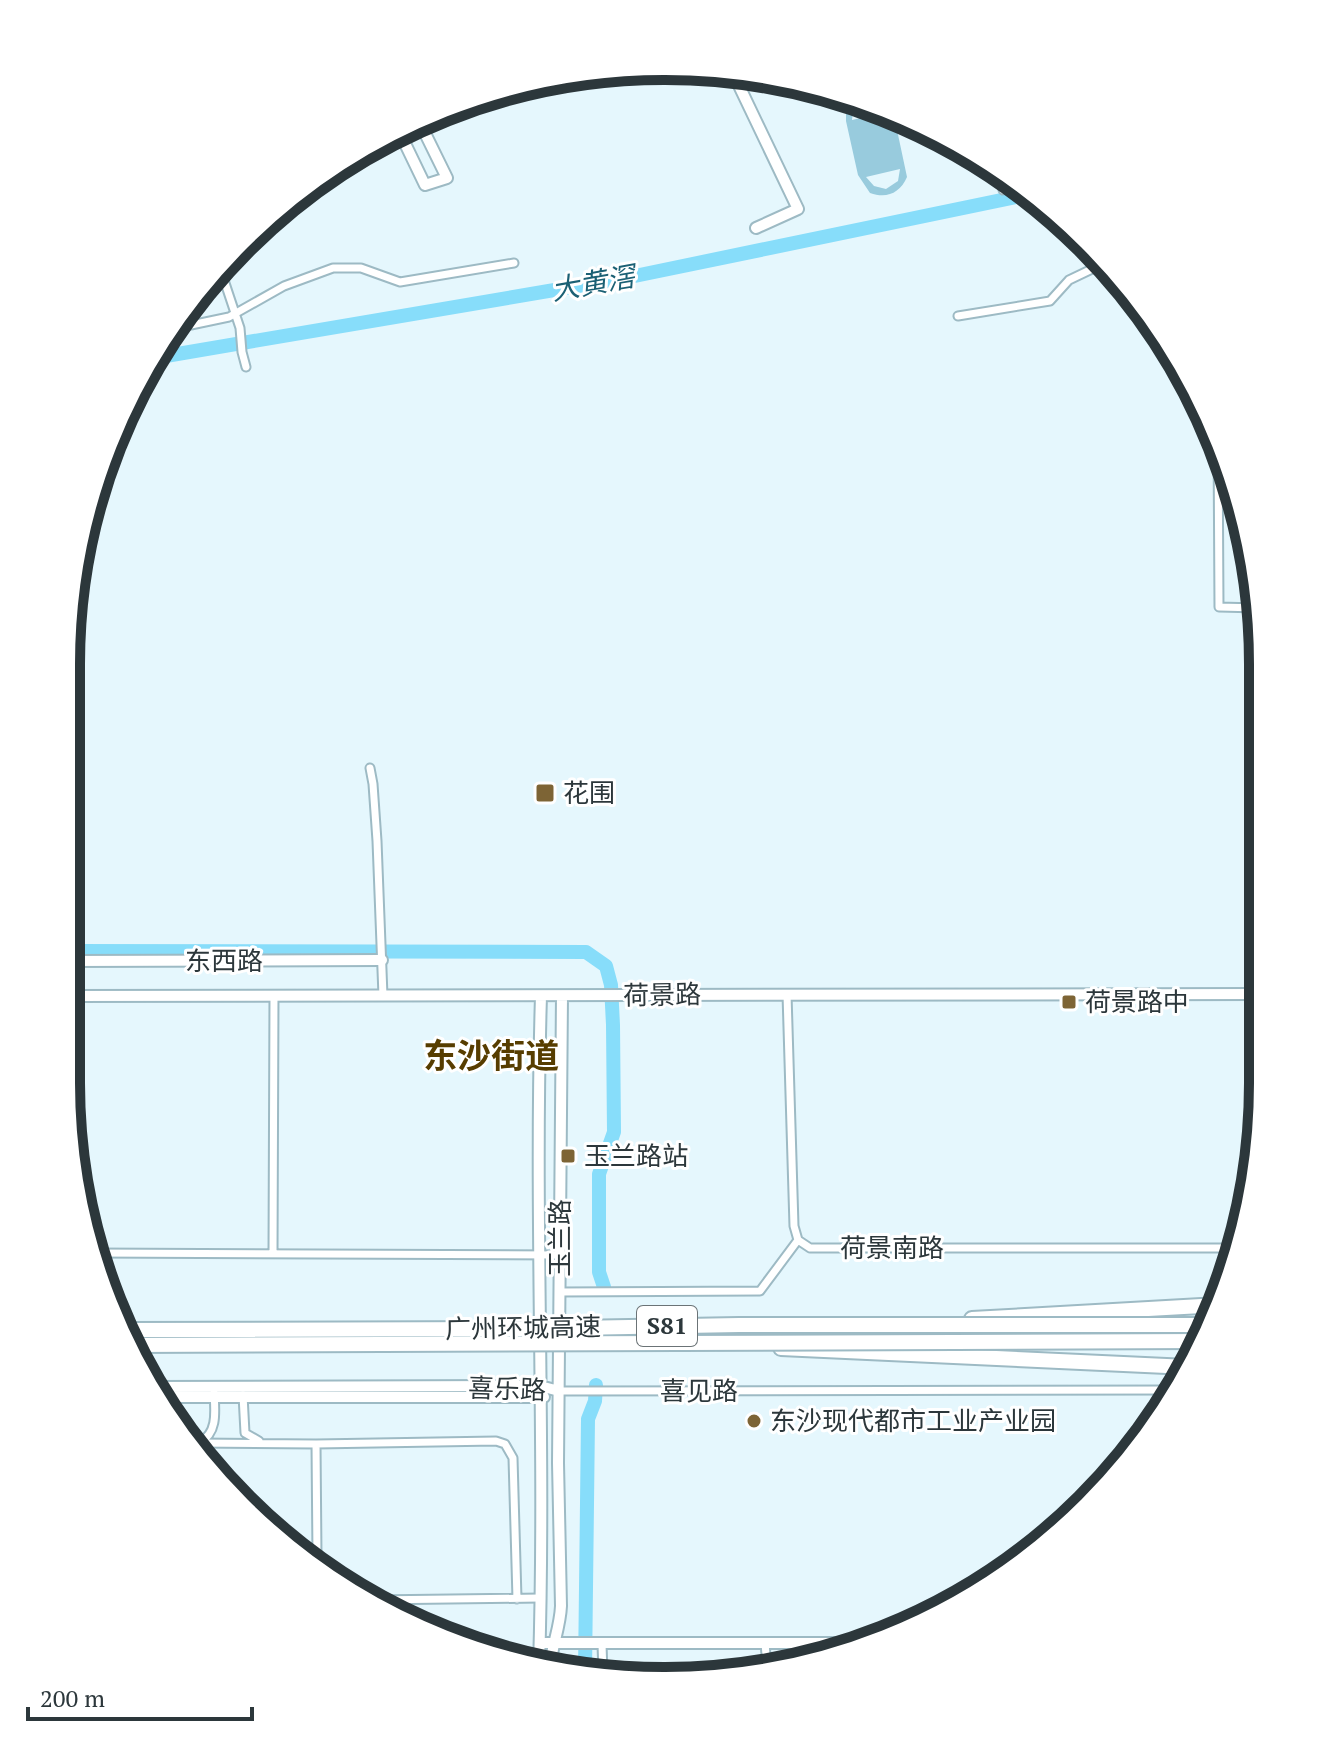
<svg xmlns="http://www.w3.org/2000/svg" width="1329" height="1747" viewBox="0 0 1329 1747" font-family="'PT Serif','Noto Sans SC',serif">
	<style>
		.green { fill: #98cbdd; fill-rule: evenodd }
		.lines { fill: none; stroke-linecap: round; stroke-linejoin: round }
		.river { stroke: #87ddfa; stroke-width: 14 }
		.street-casing { stroke: #9dbac4; stroke-width: 11 }
		.secondary-casing { stroke: #9dbac4; stroke-width: 14 }
		.highway-casing { stroke: #9dbac4; stroke-width: 18 }
		.street { stroke: #fff; stroke-width: 7 }
		.secondary { stroke: #fff; stroke-width: 10 }
		.highway { stroke: #fff; stroke-width: 14 }
		.highway-bridge-casing { stroke: #9dbac4; stroke-width: 18; stroke-linecap: butt }
		.highway-bridge { stroke: #fff; stroke-width: 14 }
		.poi-dot { fill: #7d6435; stroke: #fff; stroke-width: 3 }
		.labels { text-anchor: middle; stroke-width: 6; stroke-linejoin: round; paint-order: stroke }
		.shield { fill: #fff; stroke: #6b7376; stroke-width: 2 }
		.shield-label { font-size: 24px; font-weight: bold; fill: #2c373b }
		.poi-label { font-size: 26px; fill: #2c373b; stroke: #fff; text-anchor: start }
		.street-label { font-size: 26px; fill: #2c373b; stroke: #fff }
		.water-label { font-size: 28px; font-style: italic; fill: #1b6074; stroke: #fff }
		.district-label { font-size: 34px; font-weight: bold; fill: #573d00; stroke: #fff }
		.rim { fill: none; stroke: #2c373b; stroke-width: 10 }
	</style>
	<rect width="100%" height="100%" fill="#e5f7fd"/>
	<path class="green" d="M854,99L862,102L853,111L852,120L886,112V109L893,111L907,177C900,193 887,199 870,193L858,175L846,121V113ZM900,169L898,181L886,189L874,186L866,177Z"/>
	<g class="lines">
		<path class="river" d="M154,358L625,278L1031,194
			M66,951L586,952L606,966L611,985L613,1025L614,1132L599,1174V1272L604,1287
			M585,1672L588,1419L595,1401L596,1385"/>
		<defs>
			<path id="street" d="M1003,190L1021,186
				M221,271L240,328L242,352L246,367
				M958,316L1050,301L1069,280L1092,269L1108,265
				M176,322L191,325L229,317L284,286L333,268H361L400,282L514,263
				M1218,437L1219,607L1258,608
				M370,768L373,784L377,841L383,996
				M787,994L794,1226L798,1240L810,1248H1235
				M93,1253L560,1255
				M273,1253L274,995
				M560,1292L760,1291L798,1240
				M559,1391L1175,1390
				M243,1395L245,1433L259,1441
				M200,1442C218,1433 215,1411 214,1393
				M196,1443L316,1444L317,1556L314,1562
				M316,1444L496,1441L505,1444L513,1458L517,1599
				M371,1600L540,1598
				M765,1643L767,1667
				M602,1644L603,1673"/>
			<path id="secondary" d="M733,73L798,209L756,228
				M399,131L425,185L447,178L419,121
				M66,961L382,960
				M66,996L1258,994
				M150,1387L540,1386L559,1391
				M159,1397H544
				M545,1643H870
				M539,1666C546,1443 534,1219 541,996
				M550,1670C551,1647 560,1629 561,1606L558,1463L562,996"/>
			<path id="highway" d="M972,1319L1219,1305
				M781,1348L1188,1367"/>
		</defs>
		<use href="#street" class="street-casing"/>
		<use href="#secondary" class="secondary-casing"/>
		<use href="#highway" class="highway-casing"/>
		<use href="#street" class="street"/>
		<use href="#secondary" class="secondary"/>
		<use href="#highway" class="highway"/>
		<defs>
			<path id="highway-bridge" d="M125,1330L519,1329L739,1325H1210
				M131,1345L1202,1341"/>
		</defs>
		<use href="#highway-bridge" class="highway-bridge-casing"/>
		<use href="#highway-bridge" class="highway-bridge"/>
	</g>
	<g class="poi-dot">
		<rect x="535" y="783" width="20" height="20" rx="4"/>
		<rect x="1061" y="994" width="16" height="16" rx="4"/>
		<rect x="560" y="1148" width="16" height="16" rx="4"/>
		<circle cx="754" cy="1421" r="8"/>
	</g>
	<g class="labels">
		<rect class="shield" x="637" y="1306" width="60" height="40" rx="6"/>
		<g class="shield-label">
			<text x="667" y="1334">S81</text>
		</g>
		<g class="poi-label">
			<text x="563" y="802">花围</text>
			<text x="1085" y="1011">荷景路中</text>
			<text x="584" y="1165">玉兰路站</text>
			<text x="770" y="1430">东沙现代都市工业产业园</text>
		</g>
		<g class="street-label">
			<text x="224" y="970">东西路</text>
			<text transform="translate(662 995) rotate(-1)" y="9">荷景路</text>
			<text transform="translate(560 1238) rotate(-90)" y="9">玉兰路</text>
			<text x="892" y="1257">荷景南路</text>
			<text transform="translate(523 1328) rotate(-1)" y="9">广州环城高速</text>
			<text transform="translate(507 1389) rotate(2)" y="9">喜乐路</text>
			<text x="699" y="1400">喜见路</text>
		</g>
		<g class="water-label">
			<text transform="translate(593 283) rotate(-10)" y="10">大黄滘</text>
		</g>
		<g class="district-label">
			<text x="491" y="1068">东沙街道</text>
		</g>
	</g>
	<path d="M0 0H1329V1747H0ZM664 80H665A584 584 0 0 1 1249 664V1083A584 584 0 0 1 665 1667H664A584 584 0 0 1 80 1083V664A584 584 0 0 1 664 80Z" fill="#fff" fill-rule="evenodd"/>
	<path class="rim" d="M664 80H665A584 584 0 0 1 1249 664V1083A584 584 0 0 1 665 1667H664A584 584 0 0 1 80 1083V664A584 584 0 0 1 664 80Z"/>
	<path d="M28 1707v12h224v-12" fill="none" stroke="#2c373b" stroke-width="4"/>
	<text x="40" y="1707" font-size="24" fill="#2c373b" stroke="#ffffff" stroke-width="6" paint-order="stroke">200 m</text>
</svg>
